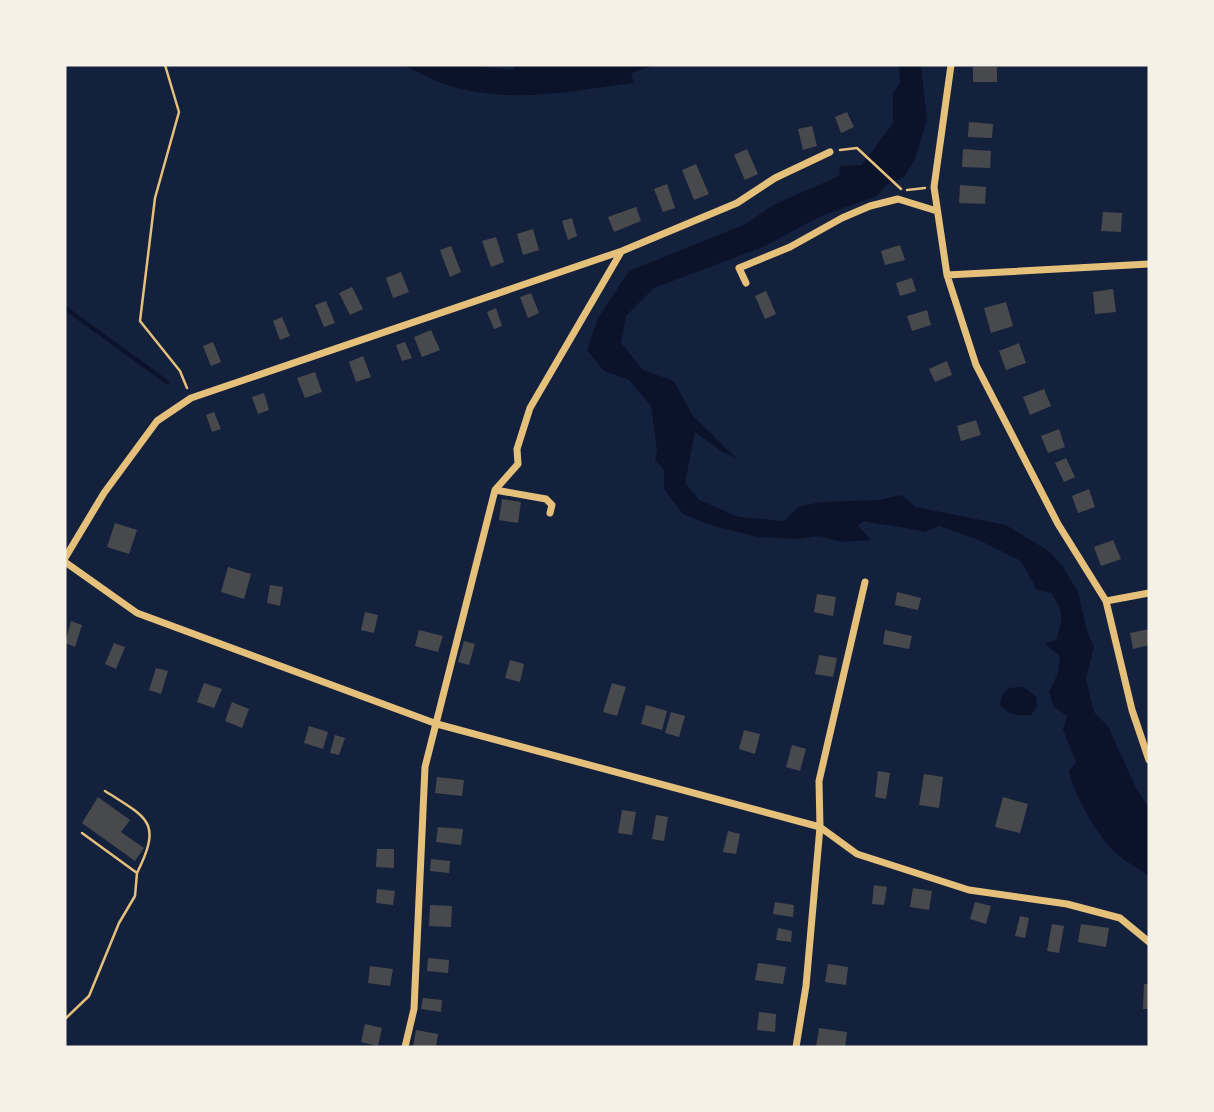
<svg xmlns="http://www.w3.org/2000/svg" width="1214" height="1112" viewBox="0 0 1214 1112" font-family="'DM Sans',sans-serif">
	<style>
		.water { fill: #0b132b }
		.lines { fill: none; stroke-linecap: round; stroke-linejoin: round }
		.stream { stroke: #0b132b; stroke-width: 4.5 }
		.building { fill: #48494c }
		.path { stroke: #e5c07b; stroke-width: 2.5 }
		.minor { stroke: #e5c07b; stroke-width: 7 }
	</style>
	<rect width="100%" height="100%" fill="#14213d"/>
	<path class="water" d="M402,65H467L513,70L515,65H656L631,73L634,83C568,91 513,105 447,85C432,80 417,71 402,65Z
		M899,65H921L927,120L915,159L904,177L886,185L877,196L821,216L765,246L654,288L626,316L621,343L643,370L674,381L692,415L737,459L721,451L695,432L685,483L699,500L739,517L784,521L798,507L820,502L879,500L901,495L916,507L1006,525L1050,552L1063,567L1078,592L1086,628L1094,647L1086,679L1094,712L1108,726L1136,788L1149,808V877C1140,868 1127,863 1118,855C1100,841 1072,792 1069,771L1076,762L1063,730L1067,716L1054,707L1049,692L1058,673L1060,656L1045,644L1056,640C1063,618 1065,613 1051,593L1037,590L1021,561L981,541L939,526L924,532C904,526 884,526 863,521L858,526L871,540L842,542L819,536L797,539L758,537L710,525L683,514L664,489V470L655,460L657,450L651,406L629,380L604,371L587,350L598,318L629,271L746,224L773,205L839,176L840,166L862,165L893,123V93L900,83Z
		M1023,687L1036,696L1037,707L1031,715C1018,716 1010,716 1000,705L1002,695L1009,688Z"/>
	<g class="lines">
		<path class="stream" d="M65,308L167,382"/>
	</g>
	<path class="building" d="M973,67H997V82H973Z
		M847,112L854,127L841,133L835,117Z
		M969,122L993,124L992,138L968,137Z
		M812,126L817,146L803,150L798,129Z
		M747,149L758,174L745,180L734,155Z
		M963,149L991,151L990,168L962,167Z
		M696,164L709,194L694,200L682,170Z
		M667,184L675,208L663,212L654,189Z
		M960,185L986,187L985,204L959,203Z
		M636,207L641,221L614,232L608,217Z
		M1103,212L1122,213L1121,232L1101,231Z
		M572,218L577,236L568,240L562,221Z
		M533,229L539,250L523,255L517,234Z
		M496,237L504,262L491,267L482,241Z
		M900,245L905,260L885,265L881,251Z
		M451,246L461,272L450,277L440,250Z
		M401,272L409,292L393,298L386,278Z
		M912,278L916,291L900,296L896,283Z
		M352,287L363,309L350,315L339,293Z
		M1113,289L1116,312L1095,314L1093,292Z
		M766,291L776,314L765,319L755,296Z
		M531,293L539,313L528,318L520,297Z
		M326,301L335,323L324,327L315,305Z
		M1006,302L1013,326L991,333L984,308Z
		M496,308L502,326L494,329L487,312Z
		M927,310L931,325L912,331L907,316Z
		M282,317L290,336L280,340L273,321Z
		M431,330L440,350L422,357L414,337Z
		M213,342L221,362L211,366L203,346Z
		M405,342L412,358L402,361L396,345Z
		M1019,343L1026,363L1006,370L999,351Z
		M363,356L371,377L356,382L349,362Z
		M947,361L952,375L935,382L929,369Z
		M315,372L322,392L305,398L297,378Z
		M1044,389L1051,406L1030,415L1023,397Z
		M264,393L269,410L258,414L252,397Z
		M214,412L221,429L212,432L206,415Z
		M976,420L981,435L961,441L957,426Z
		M1059,429L1065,447L1048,453L1041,436Z
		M1066,458L1075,477L1064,482L1055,463Z
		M1089,489L1095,507L1078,513L1072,496Z
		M502,499L521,502L518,523L499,520Z
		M115,523L137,530L129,554L107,547Z
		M1113,540L1121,559L1101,566L1094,547Z
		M228,567L251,574L244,599L221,592Z
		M270,585L283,587L280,606L267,603Z
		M897,592L921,598L918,610L895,605Z
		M817,594L836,597L833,616L814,612Z
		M365,612L378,615L374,633L361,630Z
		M71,621L82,625L75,647L65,643Z
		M1149,629V645L1133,649L1130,633Z
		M419,630L443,636L438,652L415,646Z
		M885,630L912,636L909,649L883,644Z
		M464,641L475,644L469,665L458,662Z
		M114,643L125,647L116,669L105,664Z
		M819,655L837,658L833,677L815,674Z
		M510,660L524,664L520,682L505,678Z
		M156,668L168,671L161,694L149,690Z
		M204,683L222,689L214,708L197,702Z
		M612,683L626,687L617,716L603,712Z
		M232,702L249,709L242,728L225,721Z
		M646,705L667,711L662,730L641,724Z
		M671,712L685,716L679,737L665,733Z
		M309,726L328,732L323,749L304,743Z
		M744,730L760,734L755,754L739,749Z
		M335,735L345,738L339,755L330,753Z
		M792,745L806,749L800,771L786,767Z
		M878,771L890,773L886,799L875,797Z
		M924,774L943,777L939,808L919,805Z
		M437,777L464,780L462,796L435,793Z
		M98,797L130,820L121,832L144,848L135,861L82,823Z
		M1003,797L1028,804L1020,833L995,827Z
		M622,810L636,812L632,835L618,833Z
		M656,815L668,817L664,841L652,839Z
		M438,827L463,829L461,845L436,842Z
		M728,831L740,834L736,854L723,852Z
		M377,849H394V868L376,867Z
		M431,859L450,861L449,873L430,871Z
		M874,885L887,887L884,905L872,904Z
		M913,888L932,891L929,910L910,907Z
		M377,889L395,891L393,905L376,903Z
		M775,902L794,905L793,917L773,914Z
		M975,902L991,906L986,924L970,919Z
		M430,905L452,906L451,927L429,926Z
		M1020,916L1029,918L1025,938L1015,936Z
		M1052,924L1064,926L1059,953L1047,951Z
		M1081,924L1109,928L1106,947L1078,942Z
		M778,928L792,931L791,942L776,940Z
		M428,958L449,960L448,973L427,971Z
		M758,963L786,967L783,984L755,980Z
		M828,964L848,967L846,985L825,982Z
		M370,966L393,969L390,986L368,983Z
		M1144,984H1149V1009H1143Z
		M423,998L442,1000L441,1012L421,1009Z
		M759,1012L776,1014L775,1032L757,1030Z
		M365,1024L382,1028L378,1046L361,1042Z
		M819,1028L847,1032L845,1047H816Z
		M416,1030L438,1034L436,1047H413Z"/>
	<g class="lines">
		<path class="path" d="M165,65L179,112L155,198L140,321L180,371L187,388
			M840,150L857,148L901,189
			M907,190L925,188
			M105,791C147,818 163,821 137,873
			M65,1019L89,996L119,923L135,896L137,873L82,833"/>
		<path class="minor" d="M951,65L934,187L947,275L976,365L1058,524L1106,601L1132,710L1149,760
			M947,275L1149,264
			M746,283L739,268L790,247L842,218L870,206L898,199L937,211
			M495,490L546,499L552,505L550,513
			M65,558L104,493L157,421L191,398L622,251L737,203L775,178L830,152
			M65,562L137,613L437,724L820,827L857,854L969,890L1067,904L1120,918L1149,942
			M1106,601L1149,593
			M405,1047L414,1009L425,767L495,490L518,464L517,449L530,408L621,252
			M796,1047L806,986L820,827L819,781L865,582"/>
	</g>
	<rect width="1214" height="1112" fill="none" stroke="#f6f1e7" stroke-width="133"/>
</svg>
